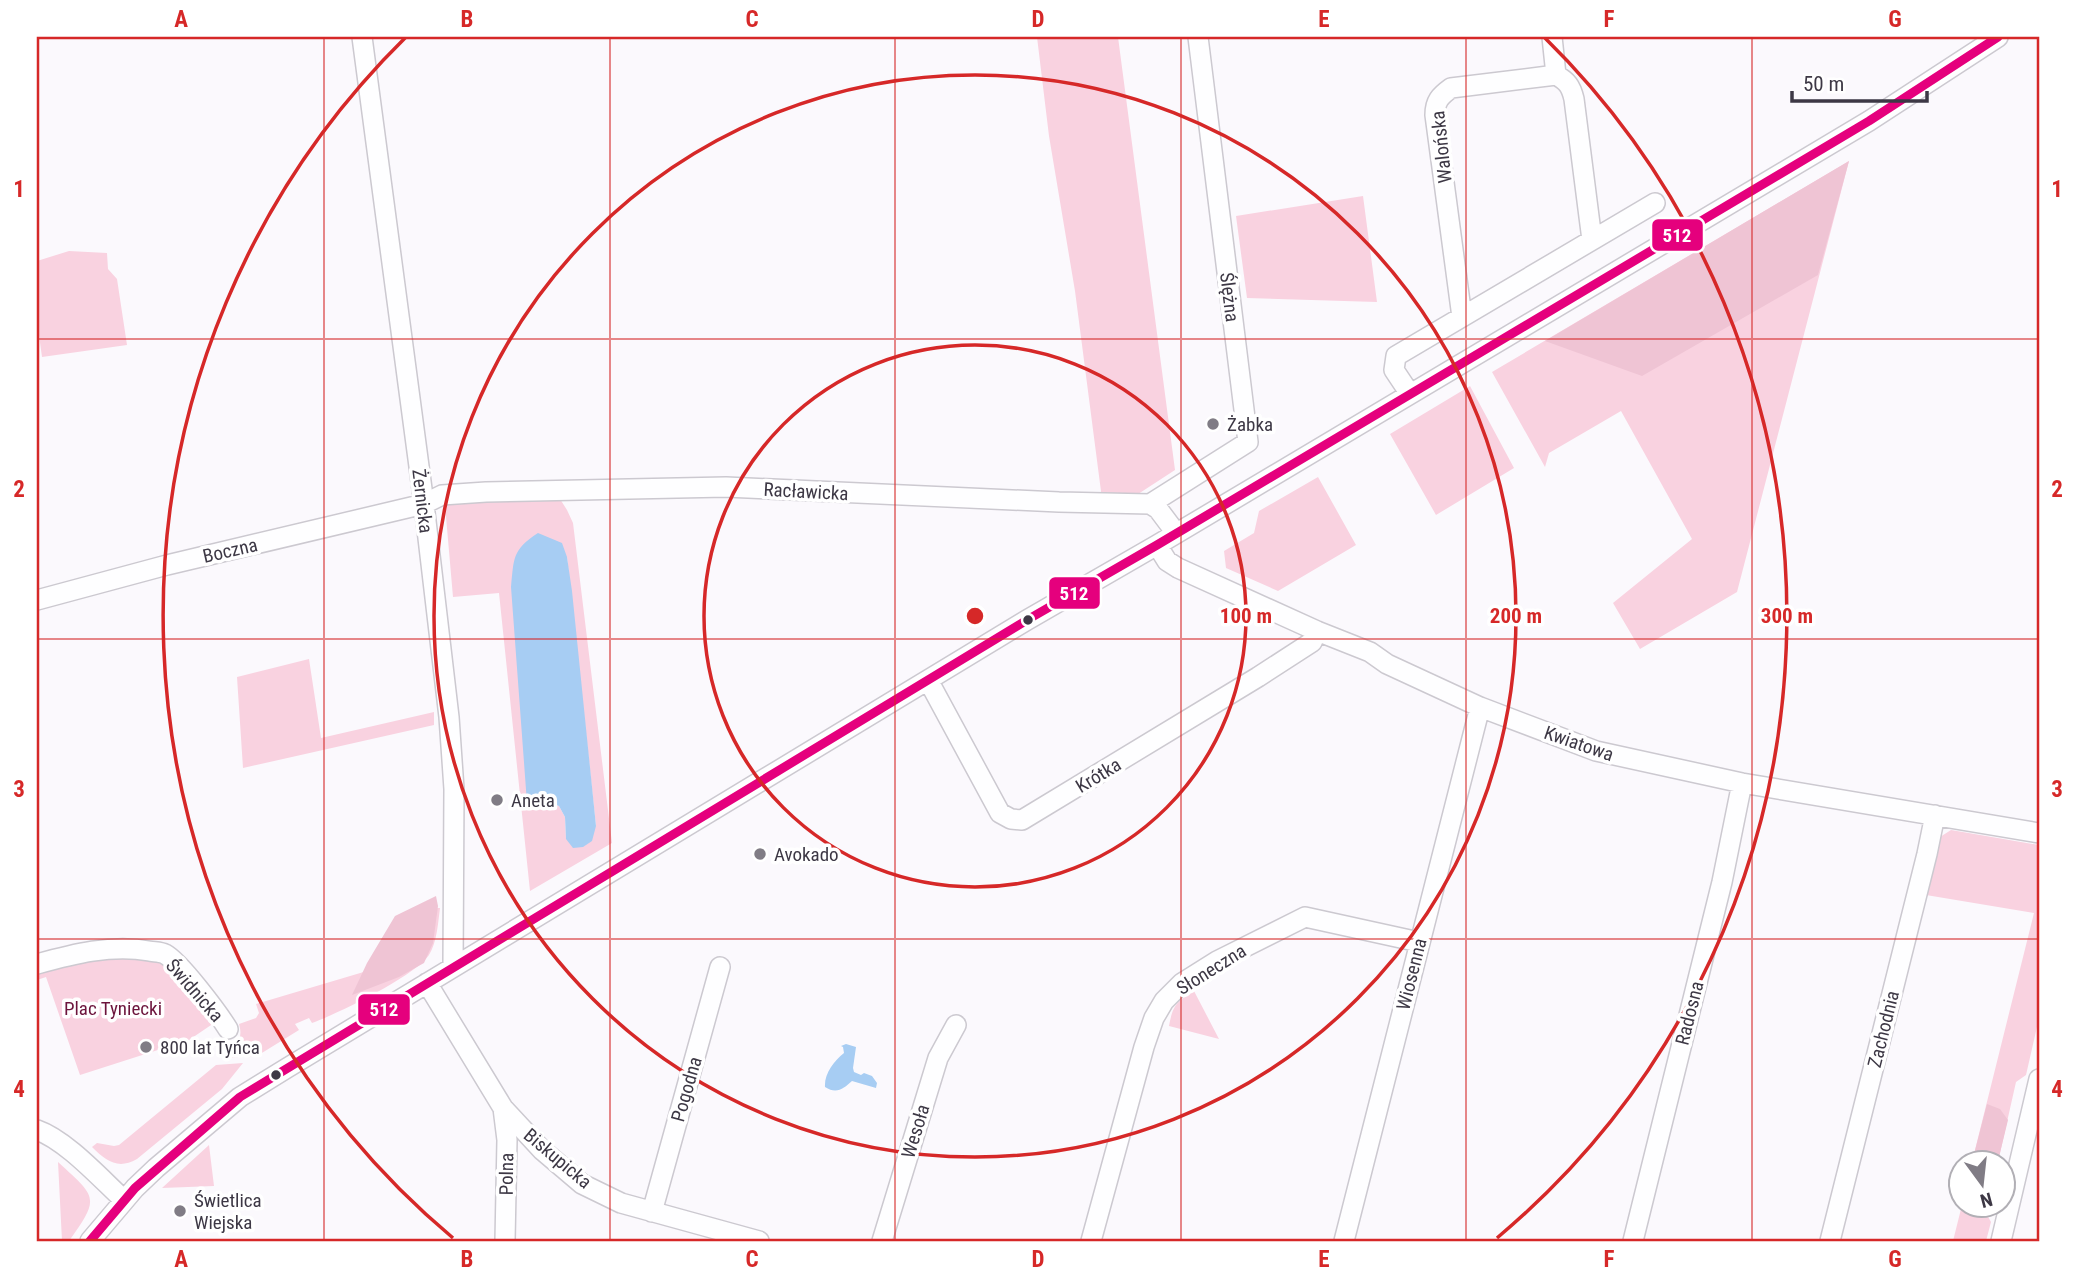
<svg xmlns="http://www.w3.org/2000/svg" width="2076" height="1278" viewBox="0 0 2076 1278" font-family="'Roboto Condensed',sans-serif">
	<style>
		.green { fill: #f9d2e0; fill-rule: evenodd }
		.forest { fill: #efc4d4 }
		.water { fill: #a7cdf3 }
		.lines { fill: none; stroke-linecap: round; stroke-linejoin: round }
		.minor-casing { stroke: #ccc9d0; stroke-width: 22 }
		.minor { stroke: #fefeff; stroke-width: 19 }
		.bus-1-casing { stroke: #fff; stroke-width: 14 }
		.bus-1 { stroke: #e5007d; stroke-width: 9 }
		.grid { fill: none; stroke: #d62828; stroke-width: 2; stroke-opacity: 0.55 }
		.ring { fill: none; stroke: #d62828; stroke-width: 3.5 }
		.poi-dot { fill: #807c85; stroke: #fff; stroke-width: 2.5 }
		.bus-dot { fill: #3d3845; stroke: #fff; stroke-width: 2.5 }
		.labels { text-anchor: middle; stroke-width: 7; stroke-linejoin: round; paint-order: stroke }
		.street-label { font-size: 19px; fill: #3d3845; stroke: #fff }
		.poi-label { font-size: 19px; fill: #3d3845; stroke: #fff; text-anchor: start }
		.park-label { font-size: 19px; fill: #6c143c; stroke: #fff }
		.centre { fill: #d62828; stroke: #fff; stroke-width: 3.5 }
		.ring-label { font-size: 21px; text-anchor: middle; font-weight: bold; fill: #d62828; stroke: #fff; stroke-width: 7; stroke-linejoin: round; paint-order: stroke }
		.line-badge { stroke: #fff; stroke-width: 2.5 }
		.badge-label { font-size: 19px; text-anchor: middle; font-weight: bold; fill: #fff }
		.neatline { fill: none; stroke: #d62828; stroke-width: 2.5 }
		.grid-label { font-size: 23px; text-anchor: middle; font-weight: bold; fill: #d62828 }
	</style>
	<rect width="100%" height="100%" fill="#fbf9fd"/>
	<path class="green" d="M1037,37H1118L1175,470L1132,498L1102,499L1075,291L1049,136Z
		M1849,161L1737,592L1640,649L1613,603L1692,539L1621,411L1549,453L1545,467L1492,372Z
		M1363,196L1377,302L1247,298L1236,216Z
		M69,251L107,253L108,269L117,279L127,345L42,357L37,321V261Z
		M1470,386L1514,468L1436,515L1390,434Z
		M1318,477L1356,545L1278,591L1226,568L1224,551L1254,533L1259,511Z
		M560,499L567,510L573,523L612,843L530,891L499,593L453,597L445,505L452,501ZM567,557L596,826L566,839L565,817L559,806L543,801L528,803Z
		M309,659L321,738L434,712V725L243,768L237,677Z
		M1951,830L2039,845V1018L2026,1075L2016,1082L1998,1162H1972L2034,913L1926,895L1940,837Z
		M436,908H440C438,923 437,942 429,955C415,976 337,1014 312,1023L309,1018L295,1024L299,1030L257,1056L223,1058C235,1048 244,1041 239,1024L256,1018L259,1013L256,1004L414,957Z
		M137,955L167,964L217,1021L189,1040L80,1075L46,977L37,980V968Z
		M1194,991L1219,1039L1169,1026C1173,1005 1176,1002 1194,991Z
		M243,1063L222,1089L137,1159C118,1170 106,1161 92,1147L97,1143L114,1146L119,1145L216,1065Z
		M209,1145L214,1186L162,1188Z
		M58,1162C96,1197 101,1197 69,1241H62Z
		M1962,1205H1988L1986,1213L1991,1222L1986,1241H1953Z"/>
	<path class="forest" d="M1849,161L1818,275L1642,376L1545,341Z
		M436,896L438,906L433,943L424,963L399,977L352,995L367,963L395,916Z
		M1987,1104L2000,1109L2008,1120L1998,1161L1972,1162Z"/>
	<path class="water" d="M538,533L562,543L567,557L572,591L596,826L592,841L583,847L573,848L566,839L565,817L559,806L543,801L527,803L511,587C514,558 512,550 538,533Z
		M846,1044L856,1047L853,1068L854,1072L861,1075L864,1073L872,1076L877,1083L876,1088L852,1081C844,1088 837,1095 825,1087C824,1074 834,1061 844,1053L843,1047L841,1046Z"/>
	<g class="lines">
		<defs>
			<path id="minor" d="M362,37L424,504L449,717L454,789L453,967
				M1552,37L1556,75
				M1462,317L1435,115C1435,101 1440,96 1451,88L1556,75C1567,81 1571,86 1574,99L1592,240
				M1410,394L1394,370L1396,356L1655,203
				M1150,504L1248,442L1198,37
				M1157,545L1167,561L1178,568L1317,631L1370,652L1387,664L1480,707L1596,751L1742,783L2039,833
				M37,600L167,565L424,504L442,495L486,492L726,487L1059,502L1150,504L1158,509L1176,533
				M928,680L1000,813L1011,819L1022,820L1258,677L1312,642L1317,631
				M37,964C73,954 112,944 149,951C154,952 161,952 165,954C180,962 218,1013 228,1029
				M427,983L503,1108L542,1150L582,1184L621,1203L759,1241
				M503,1108L507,1140L505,1241
				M37,1130C66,1140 101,1179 124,1200
				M652,1212L720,967
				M90,1241L135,1188L156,1168L240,1097L287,1068L1027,620L1157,545L1869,121L1998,37
				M882,1241L938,1058L956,1025
				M1091,1241L1144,1047L1154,1018L1164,1001L1182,983L1217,961L1305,917L1419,942
				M1344,1241L1480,707
				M1633,1241L1722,882L1742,783
				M1830,1241L1927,854L1935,815
				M2001,1241L2039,1079"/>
		</defs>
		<use href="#minor" class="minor-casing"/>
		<use href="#minor" class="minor"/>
		<defs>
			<path id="bus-1" d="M90,1241L135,1188L240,1097L1027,620L1157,545L1869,121L1998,37"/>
		</defs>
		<use href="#bus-1" class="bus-1-casing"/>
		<use href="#bus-1" class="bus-1"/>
	</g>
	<path class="grid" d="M324,37V1241M610,37V1241M895,37V1241M1181,37V1241M1466,37V1241M1752,37V1241M37,339H2039M37,639H2039M37,939H2039"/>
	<g class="ring">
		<circle cx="975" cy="616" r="271"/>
		<circle cx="975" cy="616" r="541"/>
		<path d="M453 1238A812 812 0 0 1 406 37M1544 37A812 812 0 0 1 1497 1238"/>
	</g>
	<g class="poi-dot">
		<circle cx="1213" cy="424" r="7"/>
		<circle cx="497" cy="800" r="7"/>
		<circle cx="760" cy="854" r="7"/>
		<circle cx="146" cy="1047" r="7"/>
		<circle cx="180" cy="1211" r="7"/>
	</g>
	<g class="bus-dot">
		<circle cx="1028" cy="620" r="6"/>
		<circle cx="276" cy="1075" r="6"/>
	</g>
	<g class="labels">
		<g class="street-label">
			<text transform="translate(1441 147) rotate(-96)" y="7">Walońska</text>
			<text transform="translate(1230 297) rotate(83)" y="7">Ślężna</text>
			<text transform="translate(806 491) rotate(3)" y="7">Racławicka</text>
			<text transform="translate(423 501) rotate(83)" y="7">Żernicka</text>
			<text transform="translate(230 550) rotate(-13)" y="7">Boczna</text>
			<text transform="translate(1579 743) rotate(19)" y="7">Kwiatowa</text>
			<text transform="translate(1098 775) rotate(-31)" y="7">Krótka</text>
			<text transform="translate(1211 969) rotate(-32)" y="7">Słoneczna</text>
			<text transform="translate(1411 974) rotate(-76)" y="7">Wiosenna</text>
			<text transform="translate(195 990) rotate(49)" y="7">Świdnicka</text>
			<text transform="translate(1689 1013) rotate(-76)" y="7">Radosna</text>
			<text transform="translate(1883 1029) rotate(-76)" y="7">Zachodnia</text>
			<text transform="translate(686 1089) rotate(-74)" y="7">Pogodna</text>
			<text transform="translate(915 1131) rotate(-73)" y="7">Wesoła</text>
			<text transform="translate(558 1158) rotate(40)" y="7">Biskupicka</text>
			<text transform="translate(506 1174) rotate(-89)" y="7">Polna</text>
		</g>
		<g class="poi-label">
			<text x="1227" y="431">Żabka</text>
			<text x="511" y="807">Aneta</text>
			<text x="774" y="861">Avokado</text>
			<text x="160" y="1054">800 lat Tyńca</text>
			<text x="194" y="1207">Świetlica<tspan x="194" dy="22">Wiejska</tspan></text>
		</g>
		<g class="park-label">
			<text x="113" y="1015">Plac Tyniecki</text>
		</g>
	</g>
	<circle cx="975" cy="616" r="10" class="centre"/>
	<g class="ring-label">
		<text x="1246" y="623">100 m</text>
		<text x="1516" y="623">200 m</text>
		<text x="1787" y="623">300 m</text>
	</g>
	<g class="line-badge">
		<rect x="1651" y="218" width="53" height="34" rx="7" fill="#e5007d"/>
		<rect x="1048" y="576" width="53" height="34" rx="7" fill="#e5007d"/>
		<rect x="357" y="993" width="54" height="33" rx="7" fill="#e5007d"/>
	</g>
	<g class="badge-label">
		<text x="1677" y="242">512</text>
		<text x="1074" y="600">512</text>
		<text x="384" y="1016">512</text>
	</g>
	<rect width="2076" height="1278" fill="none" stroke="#ffffff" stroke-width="77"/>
	<g transform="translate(1982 1184) rotate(165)"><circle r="33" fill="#ffffff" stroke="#b1afb5" stroke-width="2"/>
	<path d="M0-5L12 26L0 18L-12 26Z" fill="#807c85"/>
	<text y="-10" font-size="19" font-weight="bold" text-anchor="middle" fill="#3d3845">N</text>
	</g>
	<path d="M1792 91v10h135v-10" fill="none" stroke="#3d3845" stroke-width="3.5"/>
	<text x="1803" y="91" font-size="21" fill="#3d3845" stroke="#ffffff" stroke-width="5" paint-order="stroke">50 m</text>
	<rect x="38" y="38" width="2000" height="1202" class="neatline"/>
	<g class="grid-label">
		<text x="181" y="27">A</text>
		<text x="467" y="27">B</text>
		<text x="752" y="27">C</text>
		<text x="1038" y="27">D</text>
		<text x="1324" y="27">E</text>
		<text x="1609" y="27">F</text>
		<text x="1895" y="27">G</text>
		<text x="19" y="197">1</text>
		<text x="2057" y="197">1</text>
		<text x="19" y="497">2</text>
		<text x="2057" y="497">2</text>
		<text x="19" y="797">3</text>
		<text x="2057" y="797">3</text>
		<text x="19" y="1097">4</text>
		<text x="2057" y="1097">4</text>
		<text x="181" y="1267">A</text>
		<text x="467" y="1267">B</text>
		<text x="752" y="1267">C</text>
		<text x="1038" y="1267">D</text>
		<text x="1324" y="1267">E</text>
		<text x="1609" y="1267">F</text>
		<text x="1895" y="1267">G</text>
	</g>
</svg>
